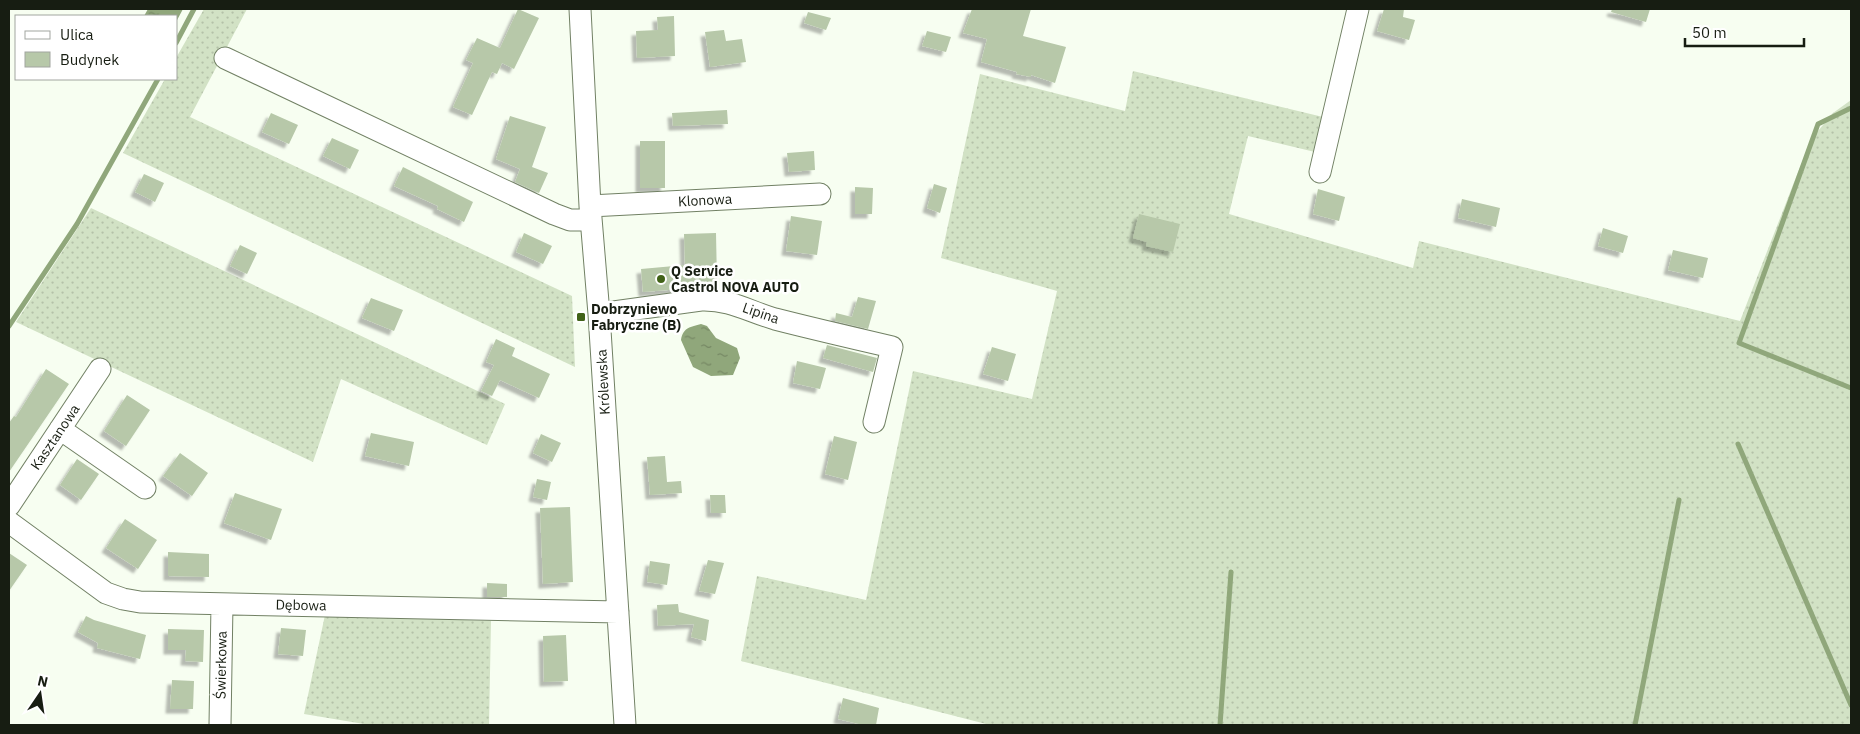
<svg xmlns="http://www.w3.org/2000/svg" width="1860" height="734" viewBox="0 0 1860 734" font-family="'IBM Plex Sans',sans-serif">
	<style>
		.grass { fill: url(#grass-dots) }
		.water { fill: url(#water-ripples) }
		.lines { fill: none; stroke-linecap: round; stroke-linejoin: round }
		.stream { stroke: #90a77b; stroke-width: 5 }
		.building { fill: #b7c8a9; filter: url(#shadow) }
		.minor-casing { stroke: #718064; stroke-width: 23 }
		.minor { stroke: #fff; stroke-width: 21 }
		.poi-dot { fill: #416218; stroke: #fff; stroke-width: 2 }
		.labels { text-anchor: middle; stroke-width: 5; stroke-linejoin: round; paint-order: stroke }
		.street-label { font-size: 14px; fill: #171d12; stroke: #fff }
		.poi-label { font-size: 14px; font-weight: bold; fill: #171d12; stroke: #fff; text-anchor: start }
	</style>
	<defs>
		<pattern id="grass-dots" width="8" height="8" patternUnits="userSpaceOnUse" patternTransform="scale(1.25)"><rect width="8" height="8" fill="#d2e2c5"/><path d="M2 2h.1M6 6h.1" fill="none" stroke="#b4c1a8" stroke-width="1.8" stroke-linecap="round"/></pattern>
		<pattern id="water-ripples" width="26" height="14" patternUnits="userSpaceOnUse" patternTransform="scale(1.25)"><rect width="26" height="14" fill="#90a77b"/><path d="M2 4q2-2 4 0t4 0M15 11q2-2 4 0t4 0" fill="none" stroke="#758763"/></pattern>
		<filter id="shadow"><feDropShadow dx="-4.5" dy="4.5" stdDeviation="1" flood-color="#0004"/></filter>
	</defs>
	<rect width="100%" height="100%" fill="#f7fef1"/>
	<path class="grass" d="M204,9H247L190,117L572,296L575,367L123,153L165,79H176V58Z
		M1133,71L1323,117L1315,152L1248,136L1229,214L1413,268L1419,241L1740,321L1798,172L1813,137L1833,113L1851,100V725H990L741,661L757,576L866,600L913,371L1032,399L1057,291L941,258L980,74L1125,111Z
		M91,208L505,404L487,445L341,379L313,462L16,322Z
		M325,615L491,621L489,725H370L304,714Z"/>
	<path class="water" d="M148,9H183L176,22V16H144Z
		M701,324L707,326L716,338L737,348L740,358L733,375L711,376L693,367L681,340C683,327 691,327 701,324Z"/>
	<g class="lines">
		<path class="stream" d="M176,43L194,9
			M1851,108L1818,124L1739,343L1851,388
			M9,326L77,224L158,79
			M1738,444L1851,705
			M1220,725L1231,572
			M1635,725L1679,500"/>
	</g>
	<path class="building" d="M518,9L539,18L514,69L502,63L497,74L492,72L472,115L453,107L473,63L466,60L477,38L500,48Z
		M972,9H1031L1023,36L1066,47L1055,83L1031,75V77L1016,74L1017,72L981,62L987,39L963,33Z
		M1384,9H1404L1403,17L1415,20L1409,40L1377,31Z
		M1612,9H1650L1646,22L1611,12Z
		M808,12L831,18L826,30L804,23Z
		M674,16L675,56L637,58L636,31L658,30L657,17Z
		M724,30L726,41L742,39L746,62L710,67L705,32Z
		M927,31L951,37L946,52L922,46Z
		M727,110L728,124L673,126L672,113Z
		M271,113L298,125L289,144L262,132Z
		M510,116L546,127L532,167L548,173L539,193L515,182L520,169L496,159Z
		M332,138L359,150L350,169L323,156Z
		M640,141H665V188H640Z
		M814,151L815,170L789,172L787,153Z
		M403,167L473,202L464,222L437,209L438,206L394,186Z
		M144,174L164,183L155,202L135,192Z
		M934,184L947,188L940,213L927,208Z
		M855,187L873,188L872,214H855Z
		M1318,189L1345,197L1339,221L1313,214Z
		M1462,199L1500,208L1496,227L1458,218Z
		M1139,214L1180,224L1173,252L1146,246L1147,242L1133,238Z
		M791,216L822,221L817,255L786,251Z
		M1603,228L1628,236L1623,253L1598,246Z
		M524,233L552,246L543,264L516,252Z
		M716,233L717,282L680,283V289L643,292L641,269L685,265L684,234Z
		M240,245L257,253L247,274L230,266Z
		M1673,250L1708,258L1703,278L1668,270Z
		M858,297L876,301L868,329L835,321L836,313L852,317Z
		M371,298L403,310L394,331L362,318Z
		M496,339L515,348L512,356L550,374L539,398L500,380L492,396L481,391L494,365L486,362Z
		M827,345L877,358L873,372L823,358Z
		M992,347L1016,354L1008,381L983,374Z
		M797,361L826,368L820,389L793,383Z
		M46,369L69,384L9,472V423L14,416L16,417Z
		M127,395L150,410L126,446L104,431Z
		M371,433L414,442L409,466L365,456Z
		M541,434L561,443L552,462L533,453Z
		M834,436L857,442L848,480L825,474Z
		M180,453L208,473L192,496L163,476Z
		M665,456L667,482L681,481L682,493L650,495L647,457Z
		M77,459L99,474L81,500L60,485Z
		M537,479L551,482L547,500L533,497Z
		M235,493L282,509L271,540L224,523Z
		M710,495H725L726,513H711Z
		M570,507L573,582L543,584L540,508Z
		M125,519L157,540L138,569L106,548Z
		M168,552L209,554V577L168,576Z
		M9,553L27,565L9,591Z
		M708,560L724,563L715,594L699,591Z
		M650,561L670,564L667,585L647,582Z
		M487,583L507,584V597H487Z
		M678,604L679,612L709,620L706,641L691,637L694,624L658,626L657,605Z
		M86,616L94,620L146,635L140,659L97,648L98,643L78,632Z
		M281,628L306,630L303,656L278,654Z
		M168,629L204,630L203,662L185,661L186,650H168Z
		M566,635L568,681L544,682L543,636Z
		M172,680L194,681L193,709H170Z
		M843,698L879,708L876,725H863L838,719Z"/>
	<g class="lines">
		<defs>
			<path id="minor" d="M580,9L590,206L599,314L625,725
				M225,58L554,214L570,220H591
				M1320,172L1358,9
				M590,206L820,194
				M599,314L701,300C730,299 748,311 775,319C814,329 853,338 892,347L874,422
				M60,429L145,488
				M9,506L100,369
				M9,522L106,593L123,599L140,602L618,612
				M220,725L222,604"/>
		</defs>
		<use href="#minor" class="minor-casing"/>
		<use href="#minor" class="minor"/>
	</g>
	<g class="poi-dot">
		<circle cx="661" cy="279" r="5"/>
		<rect x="576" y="312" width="10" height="10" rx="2.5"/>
	</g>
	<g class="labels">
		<g class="street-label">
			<text transform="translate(705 200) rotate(-3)" y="5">Klonowa</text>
			<text transform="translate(761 313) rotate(19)" y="5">Lipina</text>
			<text transform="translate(603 382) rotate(-93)" y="5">Królewska</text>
			<text transform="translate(55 437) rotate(-56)" y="5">Kasztanowa</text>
			<text transform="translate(301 605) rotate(1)" y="5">Dębowa</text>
			<text transform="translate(221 665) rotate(-89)" y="5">Świerkowa</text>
		</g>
		<g class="poi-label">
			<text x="671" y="276">Q Service<tspan x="671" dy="16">Castrol NOVA AUTO</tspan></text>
			<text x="591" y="314">Dobrzyniewo<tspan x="591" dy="16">Fabryczne (B)</tspan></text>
		</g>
	</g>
	<rect width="1860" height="734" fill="none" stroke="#171d12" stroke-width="20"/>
	<rect x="15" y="15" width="162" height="65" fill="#ffffff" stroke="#a2a5a0"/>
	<rect x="25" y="31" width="25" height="8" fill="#ffffff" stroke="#a2a5a0"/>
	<text x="60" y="40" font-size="15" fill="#171d12">Ulica</text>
	<rect x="25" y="52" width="25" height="15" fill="#b7c8a9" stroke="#a2a5a0"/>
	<text x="60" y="65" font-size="15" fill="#171d12">Budynek</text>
	<g transform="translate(40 694) rotate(13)" stroke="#ffffff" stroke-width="4" paint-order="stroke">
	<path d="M0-4L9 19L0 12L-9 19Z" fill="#171d12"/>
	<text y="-8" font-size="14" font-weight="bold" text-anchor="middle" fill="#171d12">N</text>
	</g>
	<path d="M1685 38v8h119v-8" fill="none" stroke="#171d12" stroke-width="2.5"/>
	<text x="1692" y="38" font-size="15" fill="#171d12" stroke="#ffffff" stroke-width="4" paint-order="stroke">50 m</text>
</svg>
